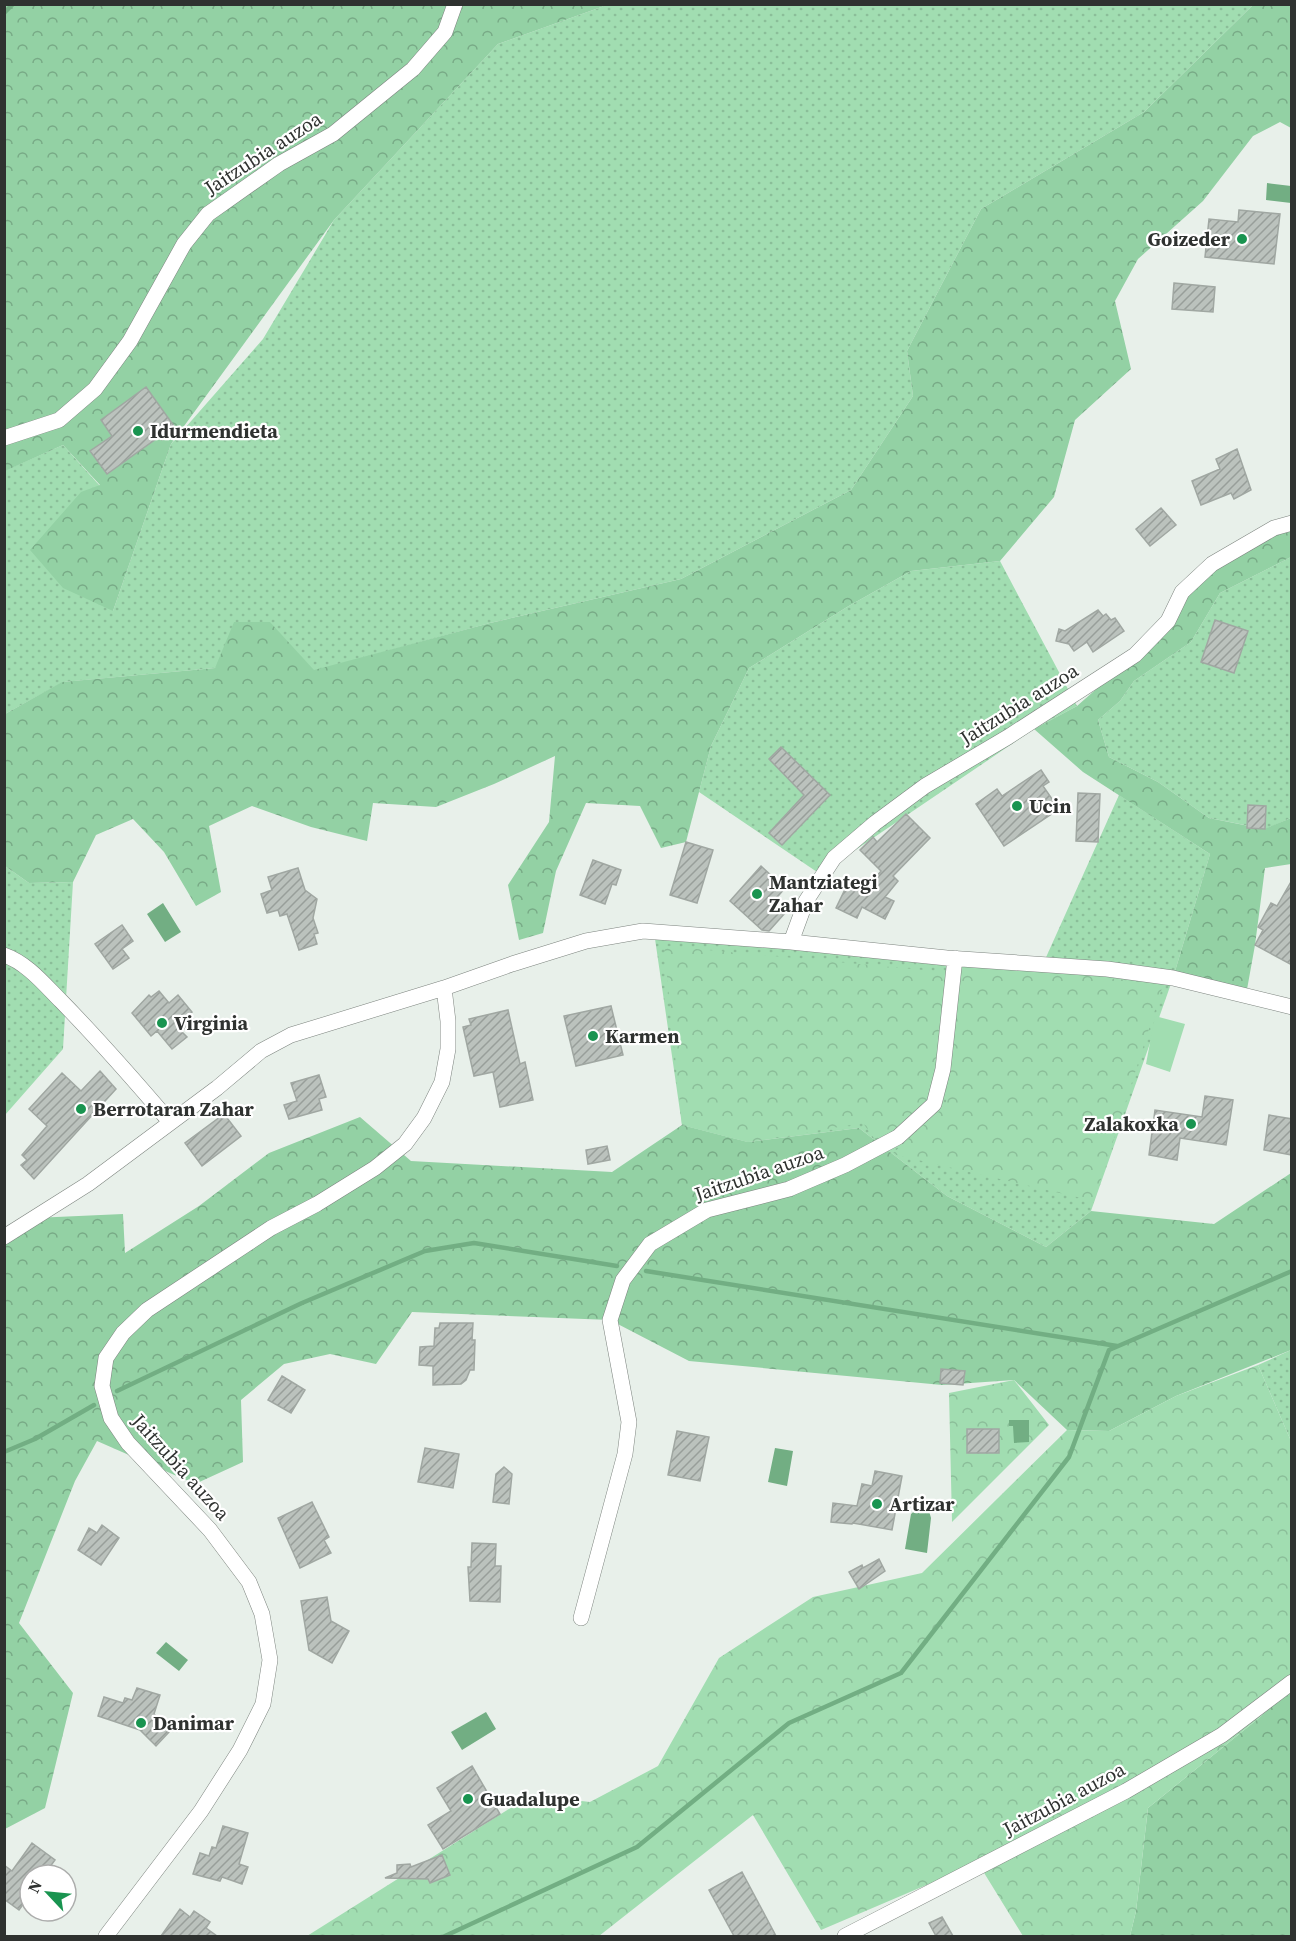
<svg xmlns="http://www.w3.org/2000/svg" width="1296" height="1941" viewBox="0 0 1296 1941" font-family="'Source Serif 4',serif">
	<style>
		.grass { fill: url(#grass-dots) }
		.forest { fill: url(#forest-crowns) }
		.park { fill: url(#park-crowns) }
		.pitch { fill: #a1ddb1 }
		.water { fill: #72ae83 }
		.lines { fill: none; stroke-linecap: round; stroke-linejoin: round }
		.stream { stroke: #72ae83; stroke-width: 4.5 }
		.building { fill: url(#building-hatch); stroke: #a0a7a2; stroke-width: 1.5 }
		.minor-casing { stroke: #7d847f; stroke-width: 16 }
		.minor { stroke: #fff; stroke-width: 15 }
		.poi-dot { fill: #199450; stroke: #fff; stroke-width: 2 }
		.labels { text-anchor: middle; stroke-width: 4.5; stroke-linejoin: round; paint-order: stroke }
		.street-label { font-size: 20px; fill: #2f3230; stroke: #fff }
		.poi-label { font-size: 20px; font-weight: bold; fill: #2f3230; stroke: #fff; text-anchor: start }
	</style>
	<defs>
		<pattern id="grass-dots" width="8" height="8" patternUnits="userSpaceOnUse" patternTransform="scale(1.5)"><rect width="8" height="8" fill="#a1ddb1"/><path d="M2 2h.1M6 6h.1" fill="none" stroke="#8bbe99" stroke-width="1.8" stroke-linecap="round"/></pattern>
		<pattern id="forest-crowns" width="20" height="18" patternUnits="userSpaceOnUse" patternTransform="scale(1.5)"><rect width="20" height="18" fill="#93d1a4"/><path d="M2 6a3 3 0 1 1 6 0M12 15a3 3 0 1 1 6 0" fill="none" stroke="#78aa86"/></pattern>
		<pattern id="park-crowns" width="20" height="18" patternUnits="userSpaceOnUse" patternTransform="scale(1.5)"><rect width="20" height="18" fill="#a1ddb1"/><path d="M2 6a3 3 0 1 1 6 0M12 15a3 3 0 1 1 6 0" fill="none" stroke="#8bbe99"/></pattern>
		<pattern id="building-hatch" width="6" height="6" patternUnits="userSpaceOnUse" patternTransform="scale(1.5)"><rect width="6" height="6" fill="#bbc2bd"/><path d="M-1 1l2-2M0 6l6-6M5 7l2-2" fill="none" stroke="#989e9a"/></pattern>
	</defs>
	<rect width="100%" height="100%" fill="#e8f0ea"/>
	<path class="grass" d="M607,5H1253L1144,112L981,209L907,351L913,396L851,490L681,579L490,623L314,671L270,623L215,668L63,682L5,714L4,471L63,445L100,486L113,611L171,444L263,339L334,220L498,44Z
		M1291,557V818L1265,829L1209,818L1158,782L1109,757L1098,720L1120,701L1134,681L1191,642L1220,593Z
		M1000,561L1077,706L1034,729L820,874L699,792L711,746L749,668L847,607L911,571Z
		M1119,795L1210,854L1173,978L1091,1211L1046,1247L947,1196L859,1128L748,1142L682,1125L654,932L1043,964Z
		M5,866L29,883L73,882L63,1049L5,1115Z
		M1291,1350V1441L1258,1365Z"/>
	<path class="forest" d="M4,5H607L498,44L334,220L171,444L113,611L63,588L30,550L81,492L100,485L63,445L5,471Z
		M1253,5H1291V128L1280,122L1253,136L1203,201L1138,259L1115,301L1131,369L1075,420L1054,497L1000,561L911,571L847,607L749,668L711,746L686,842L661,848L640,806L586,803L556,871L543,933L519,940L508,885L549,822L555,756L494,784L436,807L373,803L367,841L311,827L252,806L209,826L221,892L196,906L164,852L133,819L96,835L73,882L29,883L5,866V714L62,682L215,668L234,622H270L314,670L490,623L681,579L851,490L913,396L907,351L981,209L1144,112Z
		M1291,527V557L1220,593L1191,642L1134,681L1120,701L1098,720L1109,757L1158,782L1209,818L1264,829L1291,818V864L1265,868L1255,945L1246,995L1173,978L1210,854L1083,772L1034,729L1077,706L1135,655L1212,564Z
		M360,1117L411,1161L612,1172L682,1125L748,1142L859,1128L947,1196L1046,1247L1091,1211L1214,1224L1291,1173V1350L1176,1396L1109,1431L1067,1430L1014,1380L942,1385L689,1361L610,1320L412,1312L376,1364L330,1354L284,1364L241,1400L243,1462L195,1484L97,1441L75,1481L19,1623L73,1693L45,1808L5,1829L4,1237L34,1218L123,1214L125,1253L199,1206L269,1153Z
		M1291,1688V1936H1130L1136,1911L1148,1808L1259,1718Z"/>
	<path class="park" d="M664,946L945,972L934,1104L876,1141L863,1123L748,1142L682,1125Z
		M955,958L1163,985L1094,1201L892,1154L946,1105Z
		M1258,1365L1291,1441V1688L1259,1718L1148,1808L1136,1911L1130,1936H1023L978,1863L821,1930L753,1815L599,1936H307L531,1795L590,1802L658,1766L719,1658L813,1597L922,1573L1067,1430L1109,1431L1176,1396Z
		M1014,1380L1049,1425L952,1522L949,1393Z"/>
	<path class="pitch" d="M1155,1016L1185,1024L1170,1072L1146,1064Z"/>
	<path class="water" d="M1267,183L1291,186V203L1266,200Z
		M163,903L181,932L165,942L147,914Z
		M1009,1420H1029V1442L1014,1443L1013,1426H1009Z
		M775,1448L793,1451L787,1486L768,1482Z
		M918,1508H925L929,1511L931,1518L927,1553L905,1549L911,1514Z
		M166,1642L188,1660L179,1671L156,1653Z
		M486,1712L496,1729L462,1750L451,1732Z"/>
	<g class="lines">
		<path class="stream" d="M4,13L13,4
			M646,1271L1117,1346
			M117,1391L302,1303L425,1251L474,1243L617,1266
			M4,1452L35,1439L94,1405
			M445,1936L637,1847L789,1723L901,1673L1069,1457L1109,1350L1292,1271"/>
	</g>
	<path class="building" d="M1239,210L1280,214L1274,264L1205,257L1209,219L1238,222Z
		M1174,283L1215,287L1213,312L1172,309Z
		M146,387L174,426L107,474L90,451L112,436L101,420Z
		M1237,449L1251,490L1234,499L1231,493L1201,505L1192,481L1220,469L1216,459Z
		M1161,508L1176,525L1150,546L1136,529Z
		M1098,610L1103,616L1106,614L1111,620L1115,618L1124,631L1093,652L1087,642L1074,651L1069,644L1056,641L1059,629L1065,631Z
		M1215,620L1248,631L1234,673L1201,662Z
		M781,747L830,795L782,845L769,833L804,795L769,759Z
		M1041,770L1049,782L1043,786L1059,809L1004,846L976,804L997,789L1002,796Z
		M1078,793L1100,794L1098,842L1076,841Z
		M1248,805L1266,806L1265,829L1247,828Z
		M906,814L930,838L893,876L898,881L885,897L894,901L885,919L862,907L857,918L836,908L850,879L867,888L881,871L860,850L873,837L877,842Z
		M686,842L713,850L697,903L670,895Z
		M593,860L621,870L616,885L612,884L605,904L580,895Z
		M761,866L785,888L773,902L785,913L769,931L762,930L730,901Z
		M298,868L305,890L317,899L313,918L318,933L314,934L317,944L299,950L287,914L280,916L278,910L267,913L261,894L272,890L268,877Z
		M1292,880V965L1255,945L1263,930L1258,927L1271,903L1277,906Z
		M122,925L133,941L122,949L129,958L113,969L95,944Z
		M159,991L169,1003L178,995L192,1012L182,1019L188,1026L181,1031L187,1037L172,1049L157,1031L151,1036L132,1013L149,995L151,997Z
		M611,1006L623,1055L576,1066L564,1016Z
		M508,1010L520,1064L525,1062L533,1100L500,1107L493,1072L474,1076L463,1027L471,1025L469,1019Z
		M100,1071L116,1089L34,1179L21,1165L27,1160L22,1155L47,1126L29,1109L62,1073L81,1091Z
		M319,1075L326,1097L319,1099L322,1110L289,1119L284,1105L297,1101L291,1083Z
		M1205,1096L1233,1100L1226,1145L1180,1138L1177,1160L1149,1155L1155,1110L1202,1117Z
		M224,1114L241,1136L202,1166L185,1143Z
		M1269,1115L1292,1119V1155L1264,1150Z
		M607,1146L610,1160L588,1164L586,1150Z
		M440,1323H473L472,1340H475L474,1370H470L466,1380L461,1384L433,1385V1366L419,1365L420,1347L434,1346L435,1328H439Z
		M941,1369L965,1371L963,1385L940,1383Z
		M282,1376L305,1390L291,1413L268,1400Z
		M967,1429H999V1453H967Z
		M677,1431L709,1437L700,1481L668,1475Z
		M425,1448L459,1454L453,1488L418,1482Z
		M504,1467L512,1474L509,1504L493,1502L496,1474Z
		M875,1471L902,1476L892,1530L853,1523L852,1524L831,1522L833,1503L857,1506L862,1484L872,1486Z
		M312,1502L329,1537L324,1540L331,1553L300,1568L278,1518Z
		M102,1525L119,1538L101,1565L78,1550L89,1528L97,1533Z
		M472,1543L496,1544L495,1566H501L500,1602L470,1601L468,1567H471Z
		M879,1559L885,1571L859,1589L849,1572L862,1565L863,1568Z
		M327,1597L331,1621L349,1631L332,1663L309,1650L301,1601Z
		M137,1688L160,1695L154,1714L170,1731L156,1746L140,1730L98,1716L104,1697L123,1703L125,1698L132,1700Z
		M472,1766L500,1814L443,1849L428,1825L451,1811L437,1788Z
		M223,1826L248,1833L239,1864L248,1867L242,1884L222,1877L220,1881L193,1874L200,1853L209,1856L212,1847L216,1848Z
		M32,1843L55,1860L44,1875H30V1895L19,1910L4,1899V1865L12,1871Z
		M442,1855L450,1875L430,1883L428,1879L385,1878L397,1873V1865L410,1864L411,1867Z
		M742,1872L776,1936H734L709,1890Z
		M180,1909L190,1917L194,1911L210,1922L206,1928L217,1936H161Z
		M942,1917L953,1936H936L929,1923Z"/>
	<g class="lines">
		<defs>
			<path id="minor" d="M4,438L59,420L95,389L130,341L184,244L208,214L279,164L333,134L413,69L445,32L455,4
				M791,942L806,901L834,858L875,823L925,786L1008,737L1135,655L1168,621L1182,592L1212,564L1274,528L1292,523
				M4,955C27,963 44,984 61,1001C99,1040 135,1081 170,1122
				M444,988L512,964L586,941L643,931L791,942L947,958L1107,969L1173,978L1292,1007
				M4,1237L88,1184L217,1088L261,1051L291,1035L444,988L448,1021V1049L442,1082L424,1118L405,1144L375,1168L317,1204L271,1228L147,1310L123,1333L106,1358L102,1386L111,1418L128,1443L210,1530L249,1582L262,1614L270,1660L263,1704L240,1750L201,1811L106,1936
				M581,1618L625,1454L629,1422L610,1320L623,1280L650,1244L707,1210L789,1189L845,1165L898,1137L934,1104L943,1069L955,958
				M845,1936L1126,1791L1222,1735L1292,1682"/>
		</defs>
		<use href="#minor" class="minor-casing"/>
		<use href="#minor" class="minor"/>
	</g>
	<g class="poi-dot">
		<circle cx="1242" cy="239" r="6"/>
		<circle cx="138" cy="431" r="6"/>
		<circle cx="1017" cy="806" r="6"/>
		<circle cx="757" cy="894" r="6"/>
		<circle cx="162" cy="1023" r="6"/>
		<circle cx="593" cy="1036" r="6"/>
		<circle cx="81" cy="1109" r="6"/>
		<circle cx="1191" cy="1124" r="6"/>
		<circle cx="877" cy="1504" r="6"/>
		<circle cx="141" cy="1723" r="6"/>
		<circle cx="468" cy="1799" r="6"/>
	</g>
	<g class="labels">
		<g class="street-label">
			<text transform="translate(263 153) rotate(-33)" y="7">Jaitzubia auzoa</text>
			<text transform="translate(1019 704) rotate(-32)" y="7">Jaitzubia auzoa</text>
			<text transform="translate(759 1173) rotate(-19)" y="7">Jaitzubia auzoa</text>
			<text transform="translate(181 1467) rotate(48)" y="7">Jaitzubia auzoa</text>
			<text transform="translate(1064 1799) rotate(-28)" y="7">Jaitzubia auzoa</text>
		</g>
		<g class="poi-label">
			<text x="1230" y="246" text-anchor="end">Goizeder</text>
			<text x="150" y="438">Idurmendieta</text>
			<text x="1029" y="813">Ucin</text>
			<text x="769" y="889">Mantziategi<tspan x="769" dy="23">Zahar</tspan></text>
			<text x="174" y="1030">Virginia</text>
			<text x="605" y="1043">Karmen</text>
			<text x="93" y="1116">Berrotaran Zahar</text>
			<text x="1179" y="1131" text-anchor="end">Zalakoxka</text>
			<text x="889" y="1511">Artizar</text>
			<text x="153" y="1730">Danimar</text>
			<text x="480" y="1806">Guadalupe</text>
		</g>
	</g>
	<rect width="1296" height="1941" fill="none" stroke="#2f3230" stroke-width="12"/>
	<g transform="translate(48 1893) rotate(296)"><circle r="28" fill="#ffffff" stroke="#acadac" stroke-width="1.5"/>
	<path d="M0-4.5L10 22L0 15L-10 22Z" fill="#199450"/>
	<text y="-9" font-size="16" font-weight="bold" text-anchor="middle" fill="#2f3230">N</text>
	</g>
</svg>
